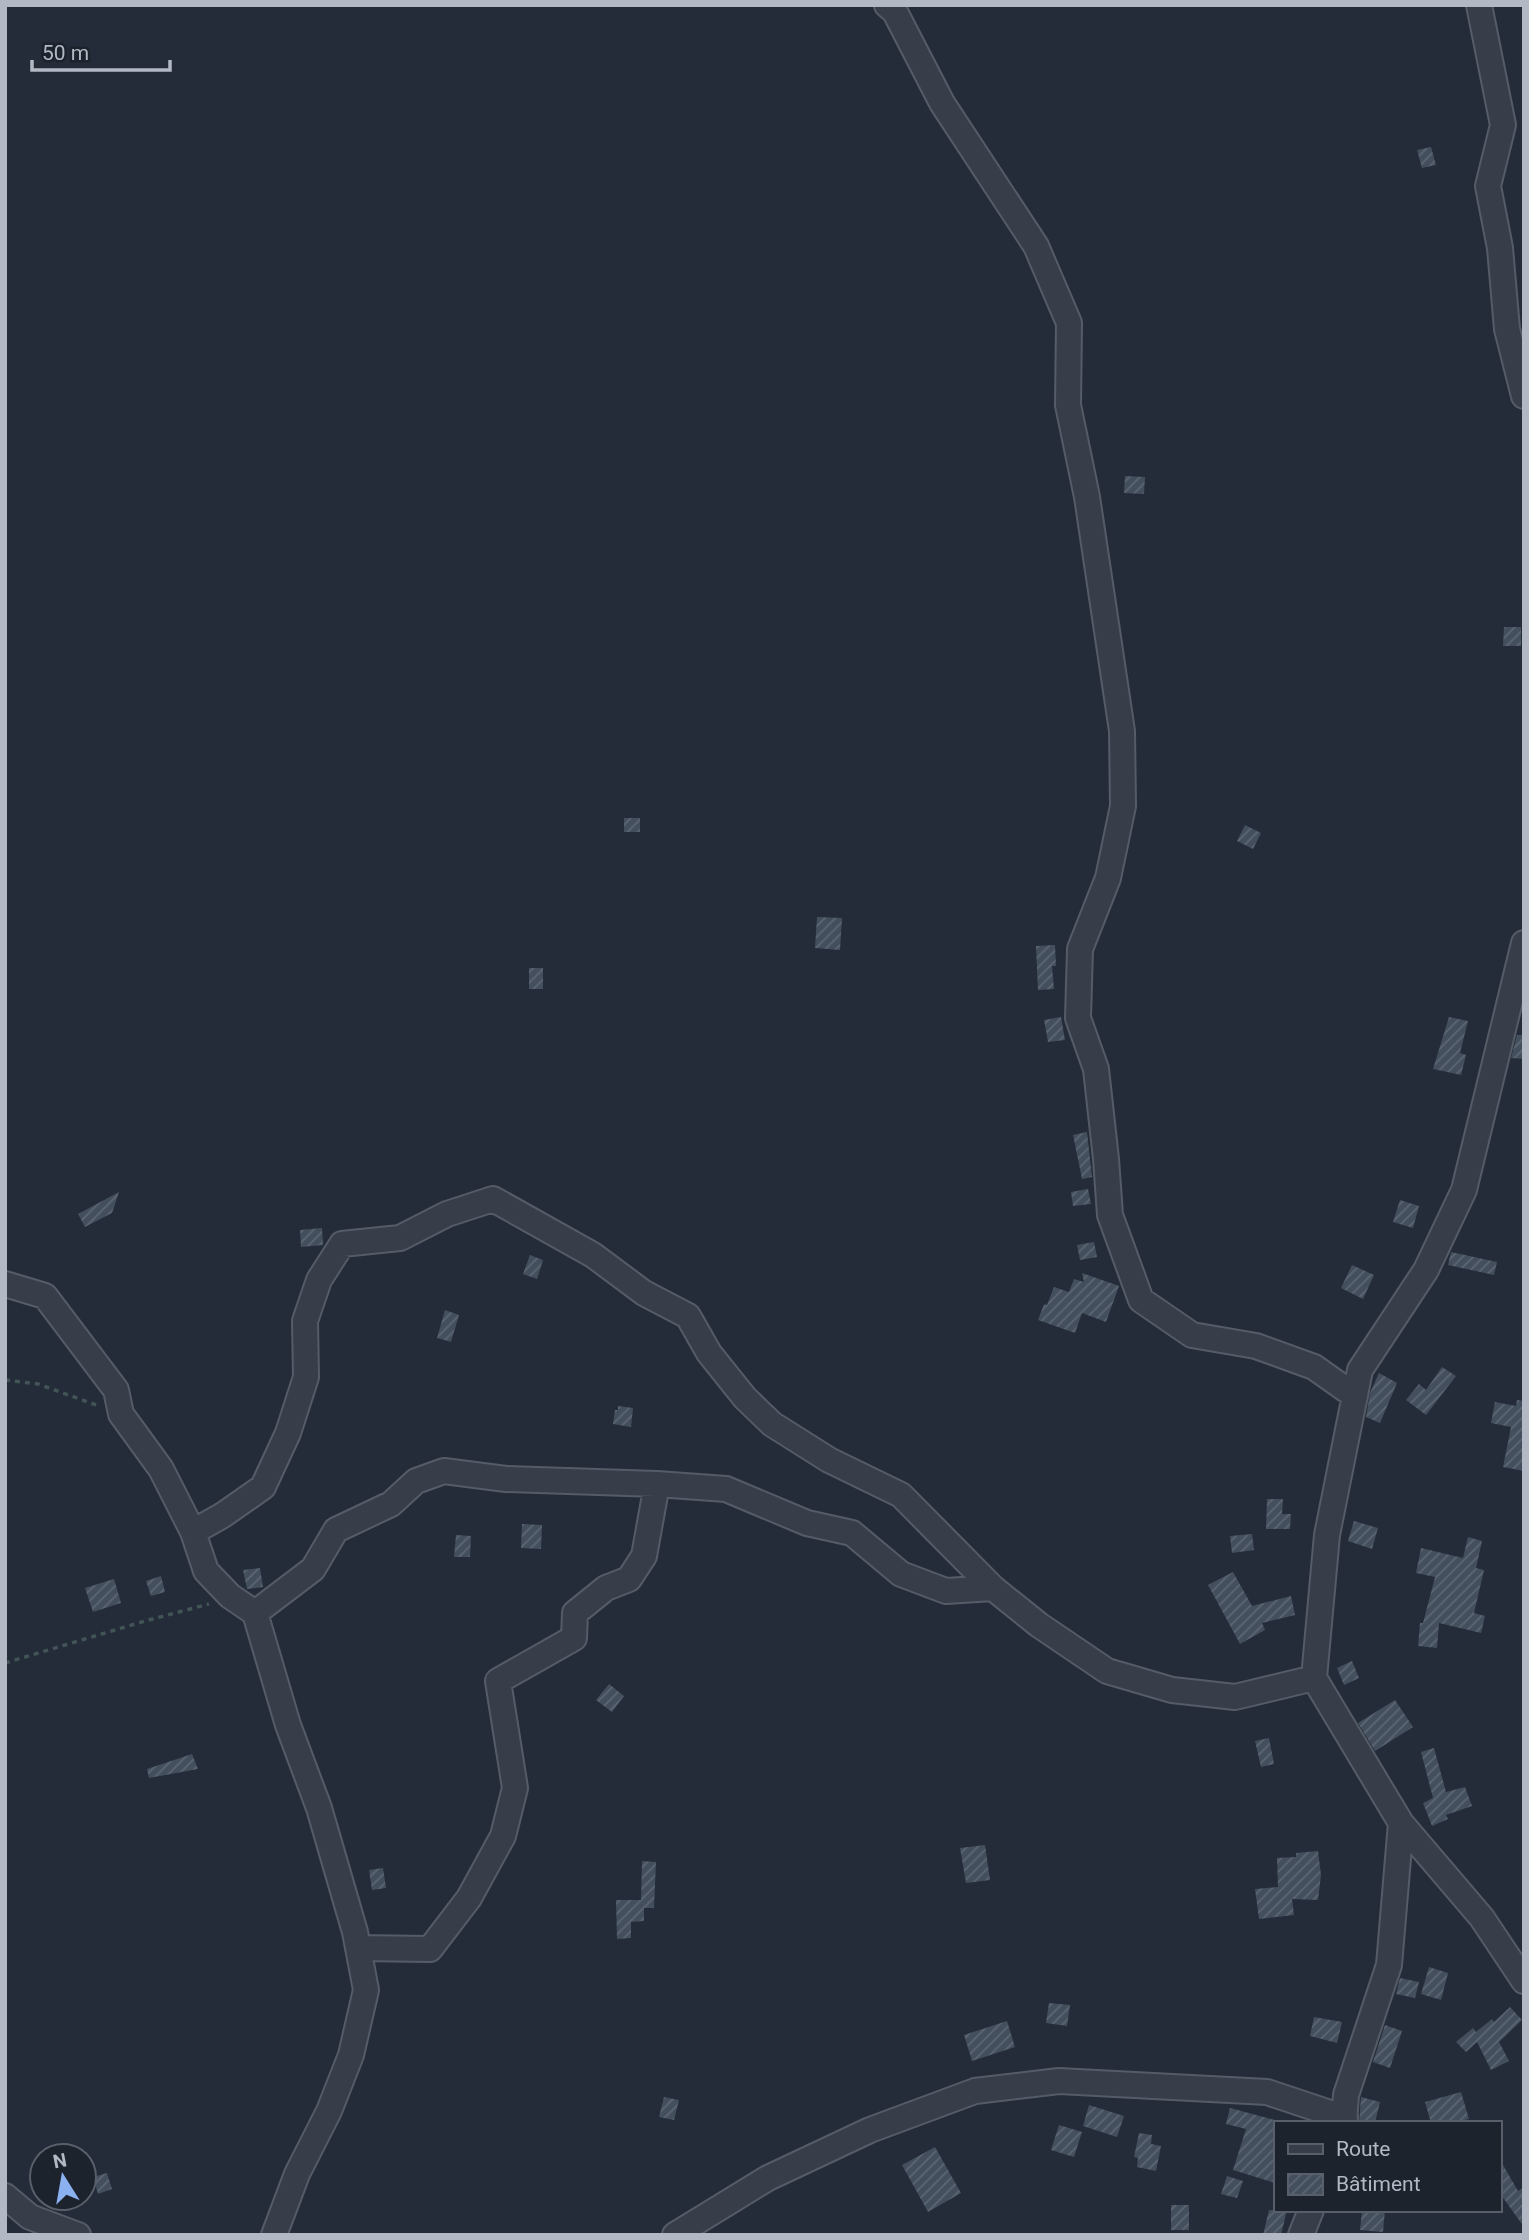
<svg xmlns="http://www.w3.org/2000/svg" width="1529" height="2240" viewBox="0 0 1529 2240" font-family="Roboto,sans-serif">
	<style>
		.building { fill: url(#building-hatch) }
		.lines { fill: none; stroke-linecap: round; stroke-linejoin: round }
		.minor-casing { stroke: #555c67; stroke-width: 28 }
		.path { stroke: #435457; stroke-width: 3.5; stroke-dasharray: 5 5; stroke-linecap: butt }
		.minor { stroke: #373e49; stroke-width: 24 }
	</style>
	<defs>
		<pattern id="building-hatch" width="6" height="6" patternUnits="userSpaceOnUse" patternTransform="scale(1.75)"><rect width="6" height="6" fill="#444f5d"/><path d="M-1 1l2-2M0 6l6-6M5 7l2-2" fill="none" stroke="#5d6673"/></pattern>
	</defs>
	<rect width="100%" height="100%" fill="#232c38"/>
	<path class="building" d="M1431,147L1436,165L1422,168L1417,150Z
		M1125,476L1145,477L1144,494L1124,493Z
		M1504,627H1521V646H1503Z
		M624,818H640V832H624Z
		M1245,825L1261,833L1253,849L1237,841Z
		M817,917L842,918L840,950L815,948Z
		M1055,945L1056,966H1052L1054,989L1038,990L1036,946Z
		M529,968H543V989H529Z
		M1061,1017L1065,1040L1048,1042L1044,1020Z
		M1449,1017L1468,1021L1460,1053L1466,1055L1461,1075L1433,1069Z
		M1517,1035H1524V1059L1511,1058Z
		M1087,1132L1092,1177L1082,1179L1073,1135Z
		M1088,1189L1091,1204L1073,1206L1071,1192Z
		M119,1192L112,1213L85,1227L78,1214Z
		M1400,1200L1419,1206L1413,1228L1393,1222Z
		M322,1228L323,1245L301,1247L300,1230Z
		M1094,1242L1097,1257L1080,1260L1077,1245Z
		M1451,1252L1497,1262L1494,1275L1448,1265Z
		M530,1255L543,1260L537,1279L523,1274Z
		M1352,1265L1374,1275L1363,1299L1341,1288Z
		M1082,1273L1119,1286L1106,1322L1082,1313L1075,1333L1038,1320L1044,1304L1047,1305L1054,1287L1069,1292L1074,1279L1084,1282Z
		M445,1310L459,1315L451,1342L437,1338Z
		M1442,1367L1456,1376L1426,1415L1406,1400L1419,1384L1426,1390Z
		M1379,1373L1397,1383L1380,1423L1366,1417L1370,1393Z
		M1517,1400L1524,1401V1471L1503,1467L1511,1427L1491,1423L1495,1402L1516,1406Z
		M618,1406L633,1408L631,1427L613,1424L615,1410H618Z
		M1267,1499H1283L1282,1514H1291L1290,1529H1266Z
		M1354,1521L1378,1528L1372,1549L1348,1541Z
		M522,1524L542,1525L541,1549L521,1548Z
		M1252,1534L1254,1550L1232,1553L1230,1536Z
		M456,1535L471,1536L470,1557H454Z
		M1468,1537L1482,1541L1476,1568L1484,1570L1474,1613L1485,1616L1481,1633L1439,1623L1437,1648L1418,1646L1420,1623H1423L1435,1577L1416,1573L1421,1548L1463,1558Z
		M260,1568L263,1587L247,1589L243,1570Z
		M1233,1572L1252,1606L1291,1596L1295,1615L1262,1623L1265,1630L1240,1644L1208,1585Z
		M161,1576L165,1592L151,1596L146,1581Z
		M114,1579L121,1603L93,1612L85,1588Z
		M1352,1661L1359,1678L1344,1685L1337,1668Z
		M609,1684L624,1696L612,1712L596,1700Z
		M1395,1700L1413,1727L1375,1751L1358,1723Z
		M1269,1738L1274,1764L1261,1767L1255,1741Z
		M1434,1748L1446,1792L1465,1787L1472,1806L1446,1815L1448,1819L1432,1826L1423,1803L1433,1798L1421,1752Z
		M192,1754L198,1769L149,1778L147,1769Z
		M985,1845L990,1880L966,1883L960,1848Z
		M1318,1851L1321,1875L1318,1900L1292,1899L1294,1915L1259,1919L1255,1889L1278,1887L1277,1858L1296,1857V1853Z
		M642,1861L656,1862L654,1908H644V1921L631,1922V1938L617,1939L616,1900H641Z
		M383,1868L386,1888L372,1890L369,1870Z
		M1429,1967L1448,1973L1441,2000L1421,1994Z
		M1400,1978L1419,1982L1415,1998L1396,1994Z
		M1049,2003L1070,2005L1067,2026L1046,2023Z
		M1510,2007L1522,2020L1499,2042L1509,2061L1491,2070L1477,2042L1466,2052L1456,2042L1473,2028L1476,2032L1492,2019L1494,2022Z
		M1314,2017L1342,2022L1337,2043L1310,2036Z
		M1007,2021L1015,2047L972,2061L964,2035Z
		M1385,2025L1402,2031L1390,2068L1373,2062Z
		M1461,2092L1469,2119L1465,2120L1466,2123H1431L1425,2102Z
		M664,2097L679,2100L674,2120L659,2117Z
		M1361,2097L1380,2102L1375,2123H1359Z
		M1089,2105L1124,2116L1117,2137L1083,2126Z
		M1230,2108L1275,2120V2183L1233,2170L1246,2129L1226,2124Z
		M1059,2125L1082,2132L1074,2157L1051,2150Z
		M1139,2133L1152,2135L1151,2144L1161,2146L1156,2171L1137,2167L1138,2158L1134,2157Z
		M935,2147L961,2193L928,2212L902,2165Z
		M1499,2158L1518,2191L1524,2187V2227L1499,2192Z
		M107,2173L112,2189L98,2194L93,2177Z
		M1227,2176L1243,2181L1237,2198L1221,2194Z
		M1171,2205H1189V2230H1171Z
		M1269,2210H1287L1281,2235H1263Z
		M1362,2210H1385L1383,2232L1360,2230Z"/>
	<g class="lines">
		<defs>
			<path id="minor" d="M887,5L895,12L942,103L1036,246L1069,323L1068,405L1087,497L1122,731L1123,806L1108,878L1080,949L1078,1018L1096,1069L1106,1159L1110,1215L1141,1300L1192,1335L1256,1346L1314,1367L1355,1396
				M1479,5L1503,125L1488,186L1500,248L1507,329L1524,396
				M5,1284L45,1296L116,1390L121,1414L161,1469L193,1532L206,1571L230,1596L255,1613L288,1725L319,1808L355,1932L366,1990L351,2055L329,2111L297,2174L274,2235
				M193,1532L223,1515L263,1487L288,1433L306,1377L305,1321L319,1280L342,1244L400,1238L447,1214L493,1199L593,1255L644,1293L688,1316L709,1353L745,1398L772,1424L829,1460L901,1495L993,1588
				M255,1613L313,1569L336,1530L391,1504L416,1481L444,1471L506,1479L657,1484L726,1489L807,1523L852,1533L901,1574L946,1591L993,1588L1039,1625L1107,1671L1172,1690L1235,1697L1314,1678
				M1401,1823L1482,1918L1524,1981
				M358,1948L430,1949L469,1898L503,1836L515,1788L498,1681L574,1638L575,1613L606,1588L629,1579L644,1556L657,1484
				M1344,2123L1346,2095L1389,1965L1401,1823L1314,1678L1327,1535L1360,1370L1426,1270L1464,1190L1524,943
				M5,2196L30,2217L78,2235
				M675,2235L768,2178L870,2130L975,2091L1059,2081L1267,2092L1345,2118
				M1301,2235L1311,2210"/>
		</defs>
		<use href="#minor" class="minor-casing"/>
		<path class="path" d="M5,1380L38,1384L99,1406
			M5,1663L145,1621L209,1604"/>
		<use href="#minor" class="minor"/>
	</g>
	<rect width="1529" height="2240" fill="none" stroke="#b2b9c5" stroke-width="14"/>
	<rect x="1274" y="2121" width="228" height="91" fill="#1c232d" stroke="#585f6a" stroke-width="2"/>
	<rect x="1288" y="2144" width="35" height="10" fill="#373e49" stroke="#585f6a" stroke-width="2"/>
	<text x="1336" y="2156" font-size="21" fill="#b2b9c5">Route</text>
	<rect x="1288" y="2174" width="35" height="21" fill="url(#building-hatch)" stroke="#585f6a" stroke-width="2"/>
	<text x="1336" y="2191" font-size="21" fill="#b2b9c5">Bâtiment</text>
	<g transform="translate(63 2177) rotate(349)"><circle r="33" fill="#1c232d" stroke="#585f6a" stroke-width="2"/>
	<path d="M0-5L12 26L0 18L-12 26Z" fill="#8bb1f0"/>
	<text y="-10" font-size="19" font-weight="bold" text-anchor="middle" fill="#b2b9c5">N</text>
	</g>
	<path d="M32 60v10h138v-10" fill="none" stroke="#b2b9c5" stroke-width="3.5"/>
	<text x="42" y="60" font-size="21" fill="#b2b9c5" stroke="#1c232d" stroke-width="5" paint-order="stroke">50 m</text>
</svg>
